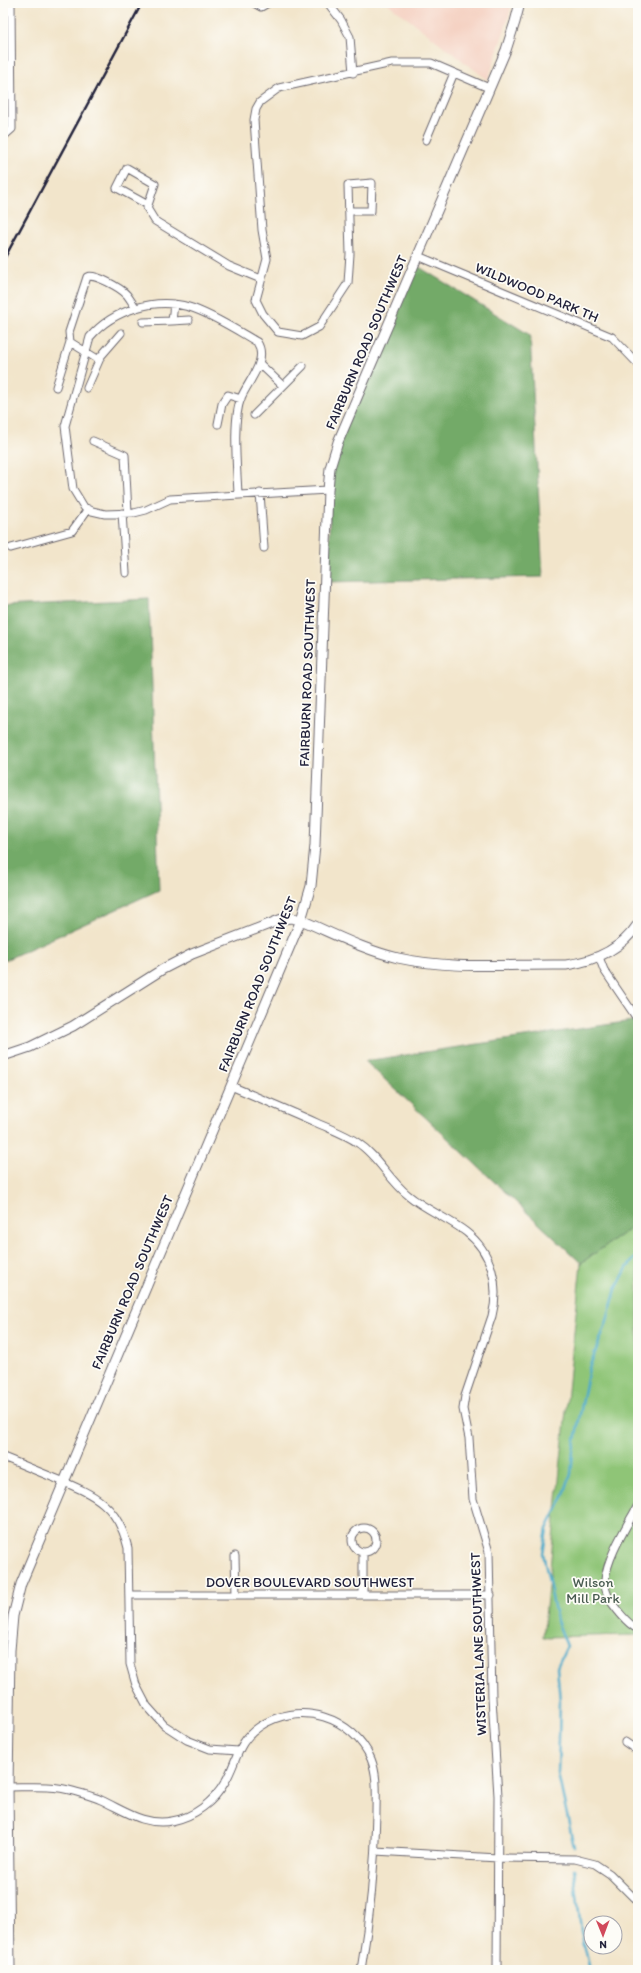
<svg xmlns="http://www.w3.org/2000/svg" width="641" height="1973" viewBox="0 0 641 1973" font-family="Itim,sans-serif">
	<style>
		.built { fill: #f5d2c3 }
		.green { fill: #8fc577; stroke: #587459 }
		.forest { fill: #73aa68; stroke: #4a6652 }
		.lines { fill: none; stroke-linecap: round; stroke-linejoin: round }
		.stream { stroke: #4cabcb; stroke-width: 2.5 }
		.minor-casing { stroke: #6b666d; stroke-width: 9 }
		.tertiary-casing { stroke: #6b666d; stroke-width: 11 }
		.minor { stroke: #fff; stroke-width: 7 }
		.tertiary { stroke: #fff; stroke-width: 9 }
		.rail { stroke: #22223b; stroke-width: 2.5 }
		.labels { text-anchor: middle; stroke-width: 3.5; stroke-linejoin: round; paint-order: stroke }
		.street-label { font-size: 14px; fill: #22223b; stroke: #fdfcf7 }
		.park-label { font-size: 14px; fill: #485b50; stroke: #fdfcf7 }
	</style>
	<rect width="100%" height="100%" fill="#fdfcf7"/>
	<filter id="ink" filterUnits="userSpaceOnUse"><feTurbulence type="fractalNoise" baseFrequency=".025" numOctaves="2"/><feDisplacementMap in="SourceGraphic" scale="8" xChannelSelector="R" yChannelSelector="G"/><feConvolveMatrix kernelMatrix="1 2 1 2 8 2 1 2 1" color-interpolation-filters="sRGB"/></filter>
	<filter id="wash" filterUnits="userSpaceOnUse"><feTurbulence type="fractalNoise" baseFrequency=".012" numOctaves="4" result="noise"/><feDisplacementMap in="SourceGraphic" scale="16" xChannelSelector="R" yChannelSelector="G"/><feGaussianBlur stdDeviation="0.9" result="paint"/><feColorMatrix in="noise" values="0 0 0 0 0 0 0 0 0 0 0 0 0 0 0 0 0 1.4 0 .05"/><feComposite in="paint" operator="in"/></filter>
	<g filter="url(#wash)">
		<rect width="100%" height="100%" fill="#f2e5cb"/>
		<path class="built" d="M387,3H512L508,19L488,80Z"/>
		<path class="green" d="M638,1223V1635L543,1637L581,1263Z"/>
		<path class="forest" d="M416,265L530,335L543,577L328,582L331,460Z
			M149,599L159,890L3,961V606Z
			M638,1020V1223L581,1263L365,1061Z"/>
		<g class="lines">
			<path class="stream" d="M574,1847L558,1774L560,1701L557,1667L567,1646L557,1621L543,1553L547,1529L563,1497L571,1474L573,1451L589,1368L606,1324L616,1289L627,1268L638,1254
				M574,1869L581,1931L590,1970"/>
		</g>
	</g>
	<g filter="url(#ink)">
		<g class="lines">
			<defs>
				<path id="minor" d="M254,3L261,7L268,3
					M328,3L341,20L350,37L353,73
					M3,137L12,129L11,3
					M426,140L454,73
					M148,205L117,188L127,168L155,184L147,208L155,221L229,266L261,279
					M349,211H371L372,183L348,185L350,254L348,283L319,327L302,336L278,332L263,314L256,300L267,259L262,230L254,120L256,109L260,102L279,88L392,63H431L489,88
					M418,256L612,337L638,364
					M172,321L189,320
					M143,322L172,321L174,304
					M70,342L99,360
					M259,363L283,386
					M56,387L70,342L69,332L87,277C94,273 121,288 127,295C130,299 133,304 136,308
					M87,388L101,356L121,333
					M254,415L303,366
					M218,424L222,404L228,395L241,399
					M93,441L125,455L128,513
					M260,493L264,548
					M238,494C237,469 232,420 241,398C248,381 269,360 257,342C238,331 210,313 189,307C155,297 113,310 90,337L65,426L73,489L84,507L92,511L105,514L134,513L146,510L170,499L328,490
					M122,513L126,573
					M11,548L72,531L88,509
					M599,957L604,970L638,1020
					M231,1086C259,1098 288,1110 317,1123C330,1129 345,1134 358,1143C378,1156 389,1180 408,1195C426,1210 448,1218 466,1232C492,1252 500,1285 492,1316L465,1396L463,1409L469,1438L473,1499L489,1552L492,1698L498,1796L497,1970
					M3,1457C21,1464 39,1472 57,1479C95,1495 118,1505 128,1548L130,1664L136,1685L147,1706L164,1725L187,1740L210,1749L238,1751
					M638,1505C627,1526 607,1557 605,1580C604,1591 611,1603 618,1611C624,1618 629,1625 638,1629
					M352 1540a12 12 0 1 1 24 0a12 12 0 1 1-24 0Z
					M235,1556L236,1595
					M129,1595H491
					M363,1595V1553
					M625,1742L638,1751
					M8,1787C29,1787 53,1785 73,1791C83,1794 93,1796 101,1800C125,1811 144,1826 172,1821C194,1817 214,1802 225,1782C237,1762 237,1742 259,1727C278,1714 302,1710 324,1717C344,1723 363,1739 371,1759C378,1776 376,1796 376,1814C375,1867 370,1918 361,1970
					M375,1851L498,1858L575,1859L595,1864L610,1874L638,1902"/>
				<path id="tertiary" d="M3,1056L30,1047L73,1026L163,969L192,954L282,919L292,918L301,920C332,933 364,950 398,958C452,970 510,964 566,965C595,961 621,950 638,924
					M10,1970L8,1787L10,1650L13,1616L21,1584L301,920L311,886L315,845L328,490L330,468L338,442L506,50L515,22L520,3"/>
			</defs>
			<use href="#minor" class="minor-casing"/>
			<use href="#tertiary" class="tertiary-casing"/>
			<use href="#minor" class="minor"/>
			<use href="#tertiary" class="tertiary"/>
			<path class="rail" d="M3,261L142,3"/>
		</g>
	</g>
	<g class="labels">
		<g class="street-label">
			<text transform="translate(537 292) rotate(23)" y="5">WILDWOOD PARK TH</text>
			<text transform="translate(366 342) rotate(-67)" y="5">FAIRBURN ROAD SOUTHWEST</text>
			<text transform="translate(307 673) rotate(-88)" y="5">FAIRBURN ROAD SOUTHWEST</text>
			<text transform="translate(257 984) rotate(-68)" y="5">FAIRBURN ROAD SOUTHWEST</text>
			<text transform="translate(132 1282) rotate(-67)" y="5">FAIRBURN ROAD SOUTHWEST</text>
			<text x="310" y="1587">DOVER BOULEVARD SOUTHWEST</text>
			<text transform="translate(478 1644) rotate(-92)" y="5">WISTERIA LANE SOUTHWEST</text>
		</g>
		<g class="park-label">
			<text x="593" y="1587">Wilson<tspan x="593" dy="16">Mill Park</tspan></text>
		</g>
	</g>
	<rect width="641" height="1973" fill="none" stroke="#fdfcf7" stroke-width="16"/>
	<g transform="translate(603 1935) rotate(179)"><circle r="19" fill="#fdfcf7" stroke="#a5a5ac"/>
	<path d="M0-3L7 15L0 10L-7 15Z" fill="#d1495b"/>
	<text y="-6" font-size="11" font-weight="bold" text-anchor="middle" fill="#22223b">N</text>
	</g>
</svg>
